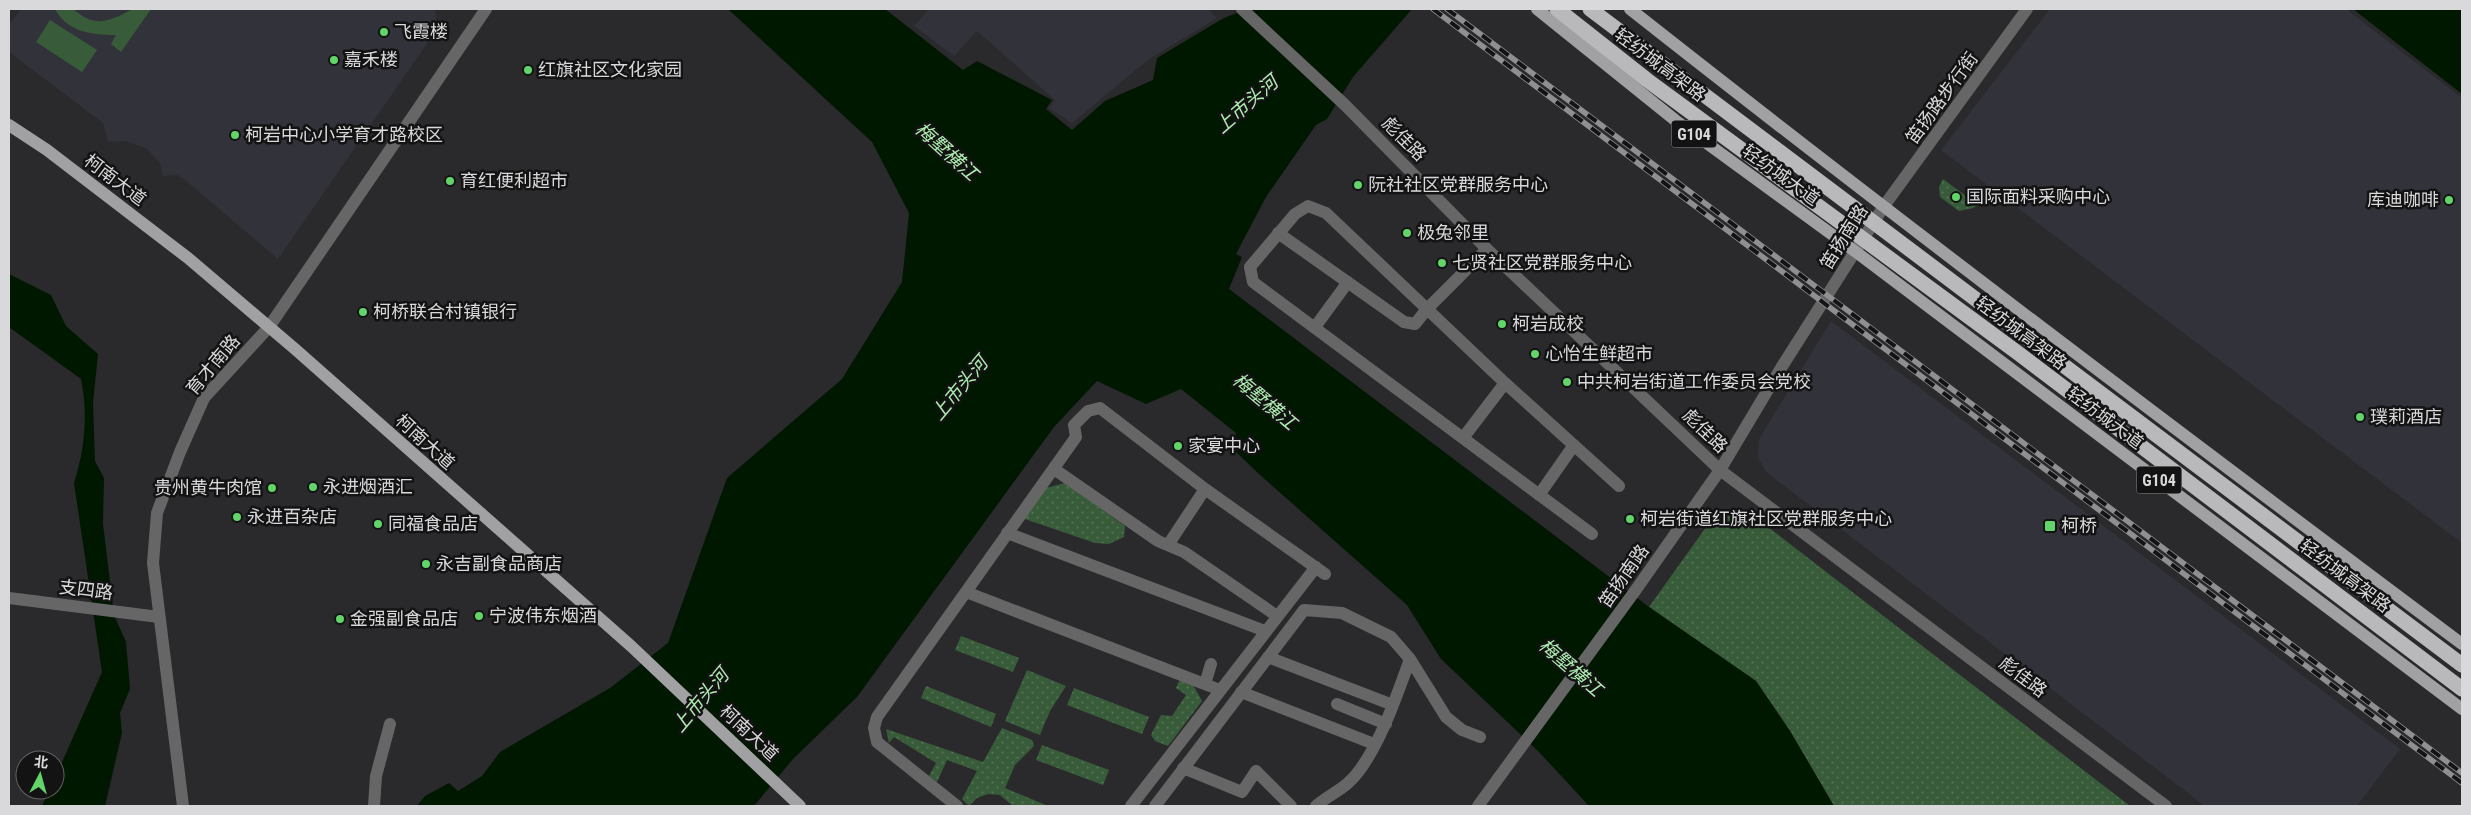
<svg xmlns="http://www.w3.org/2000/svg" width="2471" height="815" viewBox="0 0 2471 815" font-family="'Roboto Condensed','Noto Sans SC',sans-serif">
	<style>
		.built { fill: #32323a }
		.grass { fill: url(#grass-dots) }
		.park { fill: #385c39 }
		.water { fill: #001700 }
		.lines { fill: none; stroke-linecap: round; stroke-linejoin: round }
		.minor { stroke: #666667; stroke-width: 12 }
		.major { stroke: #a1a1a4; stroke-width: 12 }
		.rail-casing { stroke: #8f8f92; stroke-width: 5.5 }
		.rail { stroke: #131314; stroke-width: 4; stroke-dasharray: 11; stroke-linecap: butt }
		.highway-bridge { stroke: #b9b9bc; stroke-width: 15 }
		.poi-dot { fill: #62d469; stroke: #131314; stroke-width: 2 }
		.labels { text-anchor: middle; stroke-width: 5; stroke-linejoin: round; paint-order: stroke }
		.shield { fill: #131314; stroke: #9e9e9f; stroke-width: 1 }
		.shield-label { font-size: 16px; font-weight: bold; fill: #d9d9db }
		.poi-label { font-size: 18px; fill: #d9d9db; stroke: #131314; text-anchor: start }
		.street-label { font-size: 18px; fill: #d9d9db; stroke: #131314 }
		.water-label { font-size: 19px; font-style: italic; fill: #aeeeaf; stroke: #131314 }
	</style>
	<defs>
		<pattern id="grass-dots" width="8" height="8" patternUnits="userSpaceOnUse" patternTransform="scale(1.25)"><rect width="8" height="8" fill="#385c39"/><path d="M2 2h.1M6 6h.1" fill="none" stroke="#547355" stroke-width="1.8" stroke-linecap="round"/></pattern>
	</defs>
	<rect width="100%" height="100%" fill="#2a2a2d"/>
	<path class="built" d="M21,9H435L437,29L278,259L184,179L177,175L163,176L160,163L146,148L125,141L108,142L103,123L9,52V25Z
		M929,9H1207L1217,18L1149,59L1072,123L1049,108L1055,100L977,31L954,56L914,26Z
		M2050,9H2346L2462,98V543L1941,150Z
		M1831,321L2400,749L2357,806H2205L1766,472L1758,457L1759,439Z"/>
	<path class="grass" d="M1943,179L1978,205L1973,208L1959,211L1940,197L1939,187Z
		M1065,483L1125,526L1124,537L1109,544L1095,543L1022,518L1046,488Z
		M1731,511L1755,517L2130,806H1834L1790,731L1756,681L1649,607L1714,516Z
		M961,636L1019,658L1013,672L955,650Z
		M1027,670L1066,686L1050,711L1040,735L1005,721Z
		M1179,681L1192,683L1202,701L1168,746L1155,741L1151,735L1161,715L1172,716L1186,695L1176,688Z
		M926,686L996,714L991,727L921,698Z
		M1074,688L1149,717L1142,734L1067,705Z
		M1002,728L1032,740L1034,746L1015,765L1005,788L1048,806H1013L1000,795L988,794L977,798L969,806L962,799L977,771L947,760L937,782L929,776L936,763L894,737L889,743L886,729L983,762Z
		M1042,745L1109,770L1103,785L1036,760Z"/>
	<path class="park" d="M55,9H73C95,28 108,22 131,10C136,7 145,9 151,9L121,52L111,44L116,35C92,35 67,32 55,9Z
		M50,20L97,50L82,72L36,42Z"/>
	<path class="water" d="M728,9H885L963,70L977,61L1052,100L1046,109L1072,130L1105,101L1153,80L1157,58L1222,19L1246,9H1412L1353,77L1327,119L1316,125L1266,197L1236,254L1242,257L1229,289L1649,607L1756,681L1790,731L1834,806H1589L1539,752L1441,659L1407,605L1259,474L1234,450L1236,433L1181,389L1146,404L1097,381L1054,427L857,697L793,759L754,806H417L425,796L449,783L458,791L482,776L500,752L610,688L668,643L727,478L842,379L902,282L909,213L872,142Z
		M2353,9H2462V94Z
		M9,274L51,295L66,326L98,354L93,403L95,461L104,478L103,524L114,615L126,642L130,689L120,713L122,733L105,806H42L49,790H55V778L102,672L74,483C85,449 88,414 81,379L9,327Z"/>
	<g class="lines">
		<path class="minor" d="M1242,9L1345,105L1487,249L1720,470L2166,806
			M1278,233L1404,322L1415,324L1427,309L1487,249
			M1315,327L1348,282
			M1463,438L1505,383
			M1054,469L1158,541L1184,552L1277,616
			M1539,495L1574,445
			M1007,533L1265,631
			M1592,534L1253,282L1250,267L1295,214L1308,206L1326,213L1505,383L1619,486
			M1168,545L1205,489
			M966,592L1220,690
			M9,598L159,617
			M1268,657L1393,705
			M1205,684L1211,664
			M1241,692L1374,744
			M1337,704L1386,724
			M1183,768L1242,792L1256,771L1291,806
			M183,806L153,563L157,513L180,452L204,398L269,327L486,9
			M374,806L376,776L390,724
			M957,806L877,742L874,728L877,717L1076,437L1074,425L1088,411L1100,408L1205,489L1325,574
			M1131,806L1316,567
			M1155,806L1304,610L1342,613L1391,637L1410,659L1446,717L1462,730L1480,737
			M1316,806C1326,797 1338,792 1348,783C1376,758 1397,695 1410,659
			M1478,806L1635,591L1720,470L1781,368L1884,206L2027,9"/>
		<path class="major" d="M1537,9L1675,120L1856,252L2462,709
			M1630,9C1904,225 2183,435 2462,644
			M9,125L47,150L188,258L295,349L631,646L800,806"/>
		<defs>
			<path id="rail" d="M1433,9L2462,783
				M1447,9L2462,773"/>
		</defs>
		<use href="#rail" class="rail-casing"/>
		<use href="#rail" class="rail"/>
		<path class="highway-bridge" d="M1557,9L1647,80L2018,353L2462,689
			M1590,9L2462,665"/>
	</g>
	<g class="poi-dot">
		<circle cx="384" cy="32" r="5"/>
		<circle cx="334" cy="60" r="5"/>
		<circle cx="528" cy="70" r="5"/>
		<circle cx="235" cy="135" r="5"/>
		<circle cx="450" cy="181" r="5"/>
		<circle cx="1358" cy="185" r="5"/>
		<circle cx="1956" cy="197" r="5"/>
		<circle cx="2449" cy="200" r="5"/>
		<circle cx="1407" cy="233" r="5"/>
		<circle cx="1442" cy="263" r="5"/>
		<circle cx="363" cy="312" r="5"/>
		<circle cx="1502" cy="324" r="5"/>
		<circle cx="1535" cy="354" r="5"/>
		<circle cx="1567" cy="382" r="5"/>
		<circle cx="2360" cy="417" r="5"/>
		<circle cx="1178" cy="446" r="5"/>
		<circle cx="313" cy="487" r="5"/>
		<circle cx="272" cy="488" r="5"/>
		<circle cx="237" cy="517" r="5"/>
		<circle cx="1630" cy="519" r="5"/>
		<circle cx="378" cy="524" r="5"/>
		<rect x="2044" y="520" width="12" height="12" rx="2.5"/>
		<circle cx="426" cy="564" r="5"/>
		<circle cx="479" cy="616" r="5"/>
		<circle cx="340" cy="619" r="5"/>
	</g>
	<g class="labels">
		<g class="shield">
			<rect x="1671.5" y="120.5" width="45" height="27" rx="4"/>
			<rect x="2136.5" y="466.5" width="45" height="27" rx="4"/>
		</g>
		<g class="shield-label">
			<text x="1694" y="140">G104</text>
			<text x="2159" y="486">G104</text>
		</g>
		<g class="poi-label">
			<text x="394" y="38">飞霞楼</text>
			<text x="344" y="66">嘉禾楼</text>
			<text x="538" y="76">红旗社区文化家园</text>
			<text x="245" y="141">柯岩中心小学育才路校区</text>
			<text x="460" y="187">育红便利超市</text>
			<text x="1368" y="191">阮社社区党群服务中心</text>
			<text x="1966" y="203">国际面料采购中心</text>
			<text x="2439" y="206" text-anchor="end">库迪咖啡</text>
			<text x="1417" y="239">极兔邻里</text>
			<text x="1452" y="269">七贤社区党群服务中心</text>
			<text x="373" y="318">柯桥联合村镇银行</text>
			<text x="1512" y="330">柯岩成校</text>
			<text x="1545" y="360">心怡生鲜超市</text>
			<text x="1577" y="388">中共柯岩街道工作委员会党校</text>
			<text x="2370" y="423">璞莉酒店</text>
			<text x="1188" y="452">家宴中心</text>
			<text x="323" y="493">永进烟酒汇</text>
			<text x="262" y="494" text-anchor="end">贵州黄牛肉馆</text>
			<text x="247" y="523">永进百杂店</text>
			<text x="1640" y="525">柯岩街道红旗社区党群服务中心</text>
			<text x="388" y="530">同福食品店</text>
			<text x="2061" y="532">柯桥</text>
			<text x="436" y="570">永吉副食品商店</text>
			<text x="489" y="622">宁波伟东烟酒</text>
			<text x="350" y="625">金强副食品店</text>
		</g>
		<g class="street-label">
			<text transform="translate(1660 65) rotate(37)" y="6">轻纺城高架路</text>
			<text transform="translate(1942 98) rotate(-54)" y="6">笛扬路步行街</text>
			<text transform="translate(1404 139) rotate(45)" y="6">彪佳路</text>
			<text transform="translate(1781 175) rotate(36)" y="6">轻纺城大道</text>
			<text transform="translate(115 180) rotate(37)" y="6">柯南大道</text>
			<text transform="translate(1844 237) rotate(-58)" y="6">笛扬南路</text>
			<text transform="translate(2021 333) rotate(37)" y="6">轻纺城高架路</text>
			<text transform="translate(213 365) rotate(-50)" y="6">育才南路</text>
			<text transform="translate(2105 418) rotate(37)" y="6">轻纺城大道</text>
			<text transform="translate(1705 431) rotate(44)" y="6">彪佳路</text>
			<text transform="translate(425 442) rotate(42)" y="6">柯南大道</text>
			<text transform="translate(1624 576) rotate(-55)" y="6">笛扬南路</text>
			<text transform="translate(2345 576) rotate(37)" y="6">轻纺城高架路</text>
			<text transform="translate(86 590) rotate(7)" y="6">支四路</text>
			<text transform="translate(2023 677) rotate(37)" y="6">彪佳路</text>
			<text transform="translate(749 733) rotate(43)" y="6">柯南大道</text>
		</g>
		<g class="water-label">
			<text transform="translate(1246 104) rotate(-41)" y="7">上市头河</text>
			<text transform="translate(947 151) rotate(42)" y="7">梅墅横江</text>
			<text transform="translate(959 388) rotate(-50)" y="7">上市头河</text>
			<text transform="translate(1265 401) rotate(40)" y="7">梅墅横江</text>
			<text transform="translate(1571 667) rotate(41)" y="7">梅墅横江</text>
			<text transform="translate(700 700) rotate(-50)" y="7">上市头河</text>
		</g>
	</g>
	<rect width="2471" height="815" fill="none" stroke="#d9d9db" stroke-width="20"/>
	<g transform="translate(40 775) rotate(6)"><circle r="24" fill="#131314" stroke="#626264"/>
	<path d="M0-4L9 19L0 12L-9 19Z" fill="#62d469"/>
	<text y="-8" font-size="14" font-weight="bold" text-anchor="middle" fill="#d9d9db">北</text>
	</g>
</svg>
